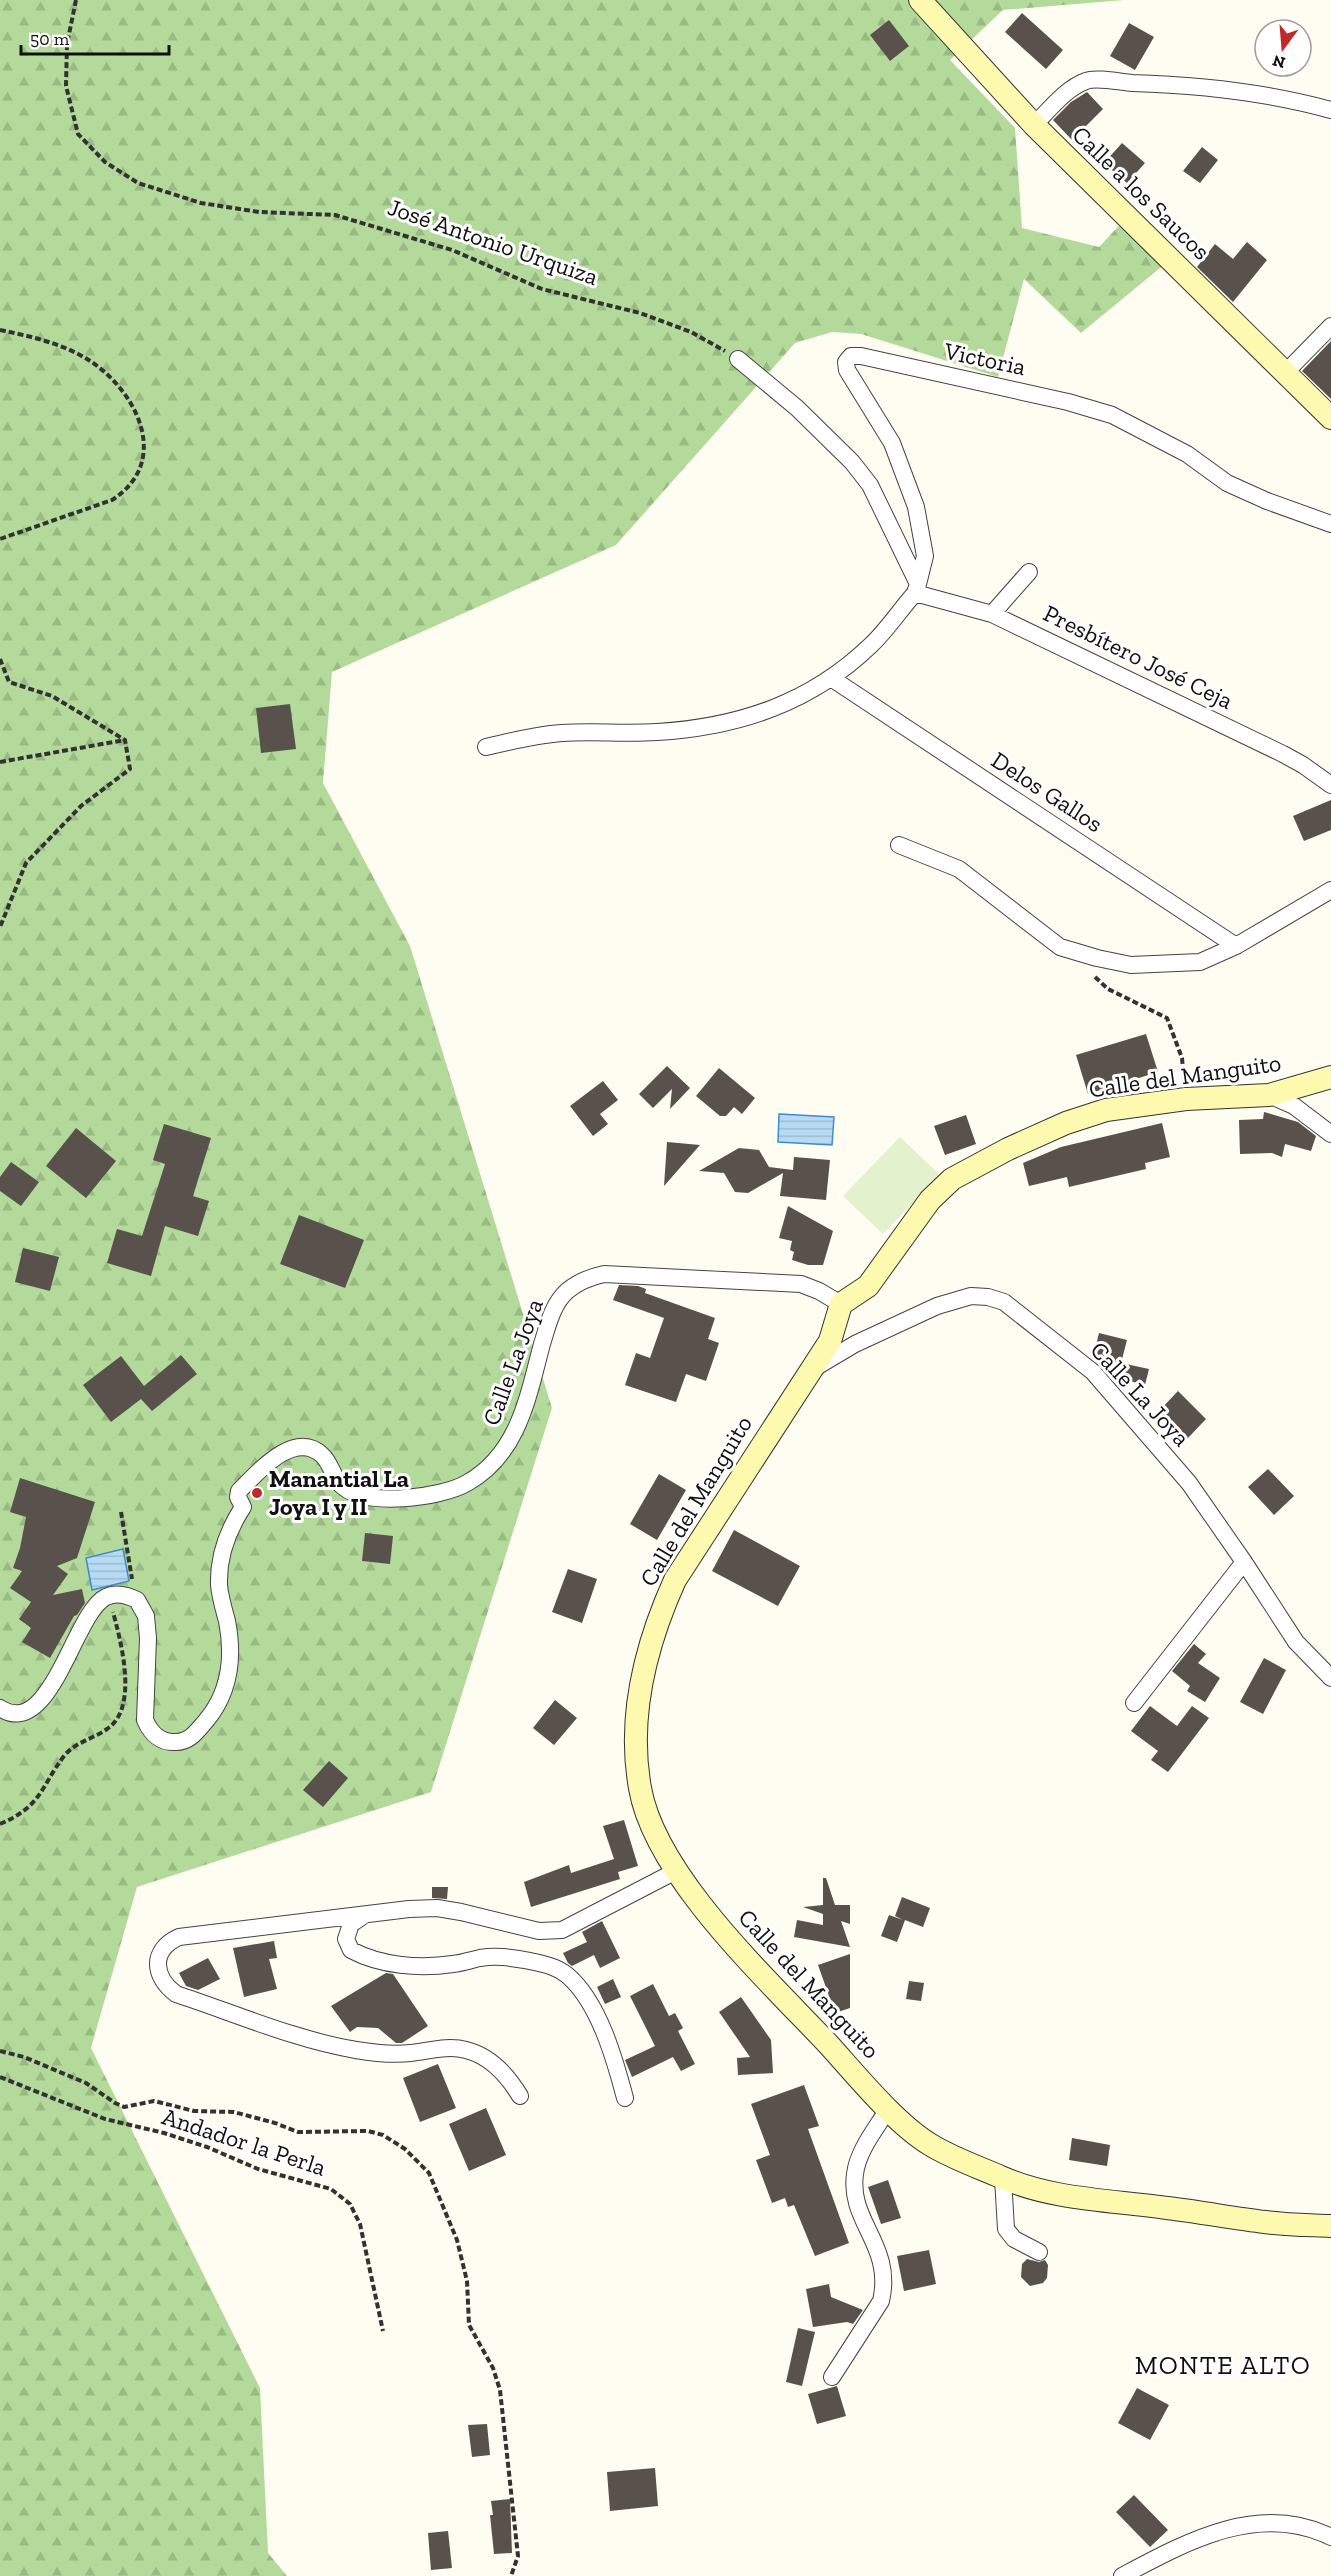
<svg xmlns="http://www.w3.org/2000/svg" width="1331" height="2576" viewBox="0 0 1331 2576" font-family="'Zilla Slab',serif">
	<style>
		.forest { fill: url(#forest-firs) }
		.pitch { fill: #e3f1cd }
		.water { fill: url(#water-rules); stroke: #3f8ccc; stroke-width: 1.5 }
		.building { fill: #58514c }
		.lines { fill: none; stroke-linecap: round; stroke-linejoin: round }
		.street-casing { stroke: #434343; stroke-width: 18 }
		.secondary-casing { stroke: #323232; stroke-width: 24 }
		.path { stroke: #323232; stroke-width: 4; stroke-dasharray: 6 3; stroke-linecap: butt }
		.street { stroke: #fff; stroke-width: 16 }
		.secondary { stroke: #fdf9af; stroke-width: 22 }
		.poi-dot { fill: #bf2929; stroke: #fff; stroke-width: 2 }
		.labels { text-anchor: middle; stroke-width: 6; stroke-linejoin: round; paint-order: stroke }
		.street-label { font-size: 24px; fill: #101010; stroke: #fff }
		.poi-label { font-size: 24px; font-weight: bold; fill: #101010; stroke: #fff; text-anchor: start }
		.neighbourhood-label { font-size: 26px; letter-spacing: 1.5px; fill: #101010; stroke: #fff }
	</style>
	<defs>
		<pattern id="forest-firs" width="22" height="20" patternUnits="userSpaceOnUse" patternTransform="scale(1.5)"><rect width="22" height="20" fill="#b4da9b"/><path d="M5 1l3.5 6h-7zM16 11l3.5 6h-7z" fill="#9aba84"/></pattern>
		<pattern id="water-rules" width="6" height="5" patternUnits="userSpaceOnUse" patternTransform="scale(1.5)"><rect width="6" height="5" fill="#b8dbf5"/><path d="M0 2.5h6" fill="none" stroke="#9dbbd1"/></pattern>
	</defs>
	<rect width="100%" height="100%" fill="#fffdf2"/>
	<path class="forest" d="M0,0H1124L1003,10L950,60L1015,128L1022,228L1099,247L1129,215L1171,259L1081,333L1024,279L998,377L861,334L832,332L795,343L616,545L332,672L323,783L410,946L552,1408L431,1792L137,1887L91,2048L260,2388L268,2553L287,2576H0Z"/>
	<path class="pitch" d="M900,1137L940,1175L883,1234L843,1196Z"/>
	<path class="water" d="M779,1114L834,1117L832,1145L778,1142Z
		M123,1549L129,1581L92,1590L86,1558Z"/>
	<path class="building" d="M1022,13L1063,50L1046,69L1005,32Z
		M889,20L909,46L890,61L870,35Z
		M1129,23L1154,37L1135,70L1110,56Z
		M1087,92L1103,109L1072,140L1053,120L1071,102Z
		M1122,143L1145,163L1127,183L1104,163Z
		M1202,147L1218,160L1200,183L1183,171Z
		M1247,242L1267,260L1233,302L1197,267L1215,244L1233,259Z
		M1331,341V399L1302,371Z
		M290,704L296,749L261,753L256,708Z
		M1331,800V830L1304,841L1293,816Z
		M1146,1034L1158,1072L1088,1094L1076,1055Z
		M667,1066L690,1088L670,1109L672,1089L653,1108L639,1094Z
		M719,1068L755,1098L742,1114L734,1107L726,1116H720L696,1096Z
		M603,1081L618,1100L600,1114L608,1124L593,1136L570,1106Z
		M1264,1112L1298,1122L1316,1136L1311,1151L1285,1144L1282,1157L1272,1153L1240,1154L1239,1120L1263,1119Z
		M966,1115L976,1144L945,1155L934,1126Z
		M1162,1123L1170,1157L1145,1163L1146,1169L1069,1187L1067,1177L1029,1186L1023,1163L1061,1147Z
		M164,1124L211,1138L193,1196L209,1201L198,1236L165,1226L151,1276L107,1263L117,1229L142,1236L165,1164L153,1160Z
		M76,1128L116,1161L86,1198L46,1166Z
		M667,1142L700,1145L664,1186Z
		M739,1148L759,1150L769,1167L793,1170L794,1157L830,1160L826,1200L780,1196L783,1173L748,1193L735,1192L724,1173L699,1171Z
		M11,1162L39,1182L21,1206L0,1191V1177Z
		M788,1206L833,1231L823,1265H808L792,1260L794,1252L790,1250L792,1241L779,1238Z
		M299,1215L364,1240L345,1288L280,1264Z
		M23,1248L59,1257L50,1291L15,1282Z
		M619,1285L638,1286L646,1289L645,1293L715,1318L708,1339L719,1343L706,1381L686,1374L676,1402L625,1385L636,1353L650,1358L664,1318L613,1300Z
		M1099,1333L1127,1340L1120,1367L1093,1358Z
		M181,1355L197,1374L152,1411L141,1399L111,1422L83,1385L121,1356L144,1386Z
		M1126,1364L1149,1369L1145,1385L1122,1379Z
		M1178,1391L1206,1419L1187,1439L1158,1412Z
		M1268,1469L1294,1496L1274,1515L1248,1487Z
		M659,1474L686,1490L657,1540L630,1524Z
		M20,1478L95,1502L77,1558L57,1566L68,1574L53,1595L82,1589L85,1603L77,1615L74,1616L50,1658L22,1642L31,1628L19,1619L31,1602L10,1588L22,1571L13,1568L20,1548L26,1517L10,1512Z
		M734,1530L800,1566L778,1606L712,1571Z
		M365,1533L393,1536L390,1564L362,1561Z
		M568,1569L597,1579L582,1623L552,1612Z
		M1194,1644L1206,1654L1198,1663L1220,1678L1205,1702L1187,1691L1190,1686L1172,1671Z
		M1264,1658L1286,1670L1263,1714L1240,1702Z
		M555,1700L577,1718L554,1745L533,1728Z
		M1150,1706L1177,1726L1192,1706L1209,1718L1168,1772L1151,1760L1158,1751L1131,1731Z
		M329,1761L348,1778L323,1807L303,1790Z
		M624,1820L638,1866L618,1872L620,1879L531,1907L524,1882L569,1865L571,1873L614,1859L603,1826Z
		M823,1878H826L835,1905H850V1924L841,1921L850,1947L794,1937L797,1920L823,1925V1914L803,1907L823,1905Z
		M432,1887H448L447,1899L432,1898Z
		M902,1897L930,1908L923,1927L905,1920L897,1942L881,1936L889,1915L903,1920L895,1916Z
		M602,1921L620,1958L600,1968L594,1955L572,1966L568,1963L563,1953L587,1942L582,1932Z
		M274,1941L277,1958L269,1959L277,1989L244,1997L233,1948Z
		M850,1954V2008L835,2013L818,1965Z
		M208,1958L220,1979L198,1990L186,1986L179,1973Z
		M386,1973L393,1974L428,2026L402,2043H396L378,2028L357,2027L350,2032L331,2006Z
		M613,1979L621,1997L605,2004L597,1987Z
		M909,1981L924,1983L921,2001L906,1999Z
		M653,1984L669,2016L675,2013L683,2028L678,2031L695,2064L681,2071L673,2057L632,2077L625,2060L655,2046L630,1996Z
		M741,1997L771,2040L773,2073L738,2075L737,2058L750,2057L719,2012Z
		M438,2064L456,2108L420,2122L403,2078Z
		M804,2085L819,2126L808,2129L849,2243L815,2256L794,2205L788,2207L785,2198L772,2203L756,2160L770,2155L751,2104Z
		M486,2108L506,2155L469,2171L449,2124Z
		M1072,2138L1110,2145L1107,2166L1069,2160Z
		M888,2180L901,2218L881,2224L868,2187Z
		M929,2250L936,2284L904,2291L897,2256Z
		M1027,2259L1039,2262L1045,2260L1048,2265L1047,2278L1043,2283L1030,2286L1021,2277L1022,2264Z
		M829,2284L831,2297L863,2310L853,2324L847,2322L813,2327L806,2289Z
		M798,2328L815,2332L802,2386L786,2382Z
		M837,2386L846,2416L817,2424L808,2394Z
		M1137,2388L1169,2405L1150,2440L1118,2423Z
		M487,2424L490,2455L472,2457L468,2425Z
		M655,2468L658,2506L610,2511L607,2472Z
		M1134,2495L1168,2530L1150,2547L1116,2512Z
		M510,2499L512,2553L494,2554L490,2515H493L491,2501Z
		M448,2531L452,2568L431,2570L428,2533Z"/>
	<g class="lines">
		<defs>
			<path id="street" d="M1034,125C1049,110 1066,88 1086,81C1096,77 1120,82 1132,83C1199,85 1266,92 1331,110
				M1286,372L1331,326
				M918,584L925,556L916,507L892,443L847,370L846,362L851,356H861L1068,402L1112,415L1187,454L1227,483L1267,501L1331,524
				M915,593L992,614L1283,754L1303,765L1331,785
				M992,614L1029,572
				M831,678L1236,946
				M486,747C511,741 536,735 562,733C593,731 625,734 657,732C739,727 811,703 871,645C887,630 900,610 915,593L918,584L870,485L852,462L797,408L738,359
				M899,845L959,869L1060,947L1097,958L1131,965L1200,962L1236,946L1331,890
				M1269,1095L1294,1106L1331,1134
				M813,1369L855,1344L937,1306L971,1296L988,1297L1004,1302L1093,1372L1189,1483L1244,1562L1296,1642L1331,1678
				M1134,1703L1244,1562
				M0,1708C51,1741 74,1612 106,1597C116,1592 127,1595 137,1600L146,1616L148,1638L145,1720C151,1734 161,1743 176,1742C190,1742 197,1731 205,1722C230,1693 234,1657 227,1621C224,1610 220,1597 219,1585C218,1557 228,1530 243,1507L238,1497L239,1491C257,1473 294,1429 322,1455C331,1463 332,1476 341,1485C364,1508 441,1498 467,1483C519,1454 528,1396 542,1344C548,1325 552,1305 567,1291C578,1282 590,1277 604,1274L801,1284L819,1291L841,1304
				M363,1916L351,1924L346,1939L351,1950C381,1966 420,1969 453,1964C462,1963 471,1960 480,1958C498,1955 512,1958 530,1961C543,1964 556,1966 567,1975C599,2002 615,2060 625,2098
				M520,2096C508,2076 490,2056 466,2050C448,2045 429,2051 411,2053C393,2055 374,2053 356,2050C296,2040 234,2013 176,1994C153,1977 150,1950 179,1937L409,1909L437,1908L461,1912L539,1931L562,1930L676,1871
				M1003,2178L1006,2229L1014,2239L1039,2252
				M832,2377L881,2301C894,2245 848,2222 855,2174C858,2150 876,2129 888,2109
				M1122,2576C1186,2542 1259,2501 1331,2537"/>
			<path id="secondary" d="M920,0L1034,125L1331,418
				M1331,1077L1269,1095L1186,1099L1106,1110L1066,1123L1008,1149L952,1179L930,1200L868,1286L841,1304L830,1341L675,1580C646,1644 627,1716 640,1788C655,1876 768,1980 829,2045C857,2076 896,2124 931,2145C952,2158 978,2167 1001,2177C1053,2200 1111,2200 1167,2208C1200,2212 1233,2218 1265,2222C1287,2225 1309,2225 1331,2226"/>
		</defs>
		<use href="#street" class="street-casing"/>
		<use href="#secondary" class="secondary-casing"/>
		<path class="path" d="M76,0L67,44L66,86L78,134L105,162L138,183L201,203L259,212L335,215L452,250L542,289L640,313L691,332L725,351
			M0,330C29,336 61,343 87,359C136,389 173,461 112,500L0,539
			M0,659L9,682L52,696L125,740L130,769L81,806L26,863L0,927
			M0,762L125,740
			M1095,977L1108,989L1167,1018L1182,1058L1184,1080
			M121,1512L132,1579
			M0,1824C42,1806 40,1788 64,1756C75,1742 93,1739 107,1729C139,1708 121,1642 113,1612
			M0,2051L24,2057L86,2083L115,2103L124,2107L154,2101L194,2111L234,2112L275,2123L298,2132L368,2131L383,2135L405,2149L429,2173L457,2240L467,2281L469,2325L493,2368L500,2390L518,2556L511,2576
			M0,2077L105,2119L164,2133L207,2147L258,2169L331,2189L350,2204L360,2224L383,2331"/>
		<use href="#street" class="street"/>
		<use href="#secondary" class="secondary"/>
	</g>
	<circle class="poi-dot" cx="257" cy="1493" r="6"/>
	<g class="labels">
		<g class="street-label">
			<text transform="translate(1141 193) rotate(44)" y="8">Calle a los Saucos</text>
			<text transform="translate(493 242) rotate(19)" y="8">José Antonio Urquiza</text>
			<text transform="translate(985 359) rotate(12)" y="8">Victoria</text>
			<text transform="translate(1138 657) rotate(26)" y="8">Presbítero José Ceja</text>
			<text transform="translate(1047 792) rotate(33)" y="8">Delos Gallos</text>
			<text transform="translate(1185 1076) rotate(-8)" y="8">Calle del Manguito</text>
			<text transform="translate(513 1362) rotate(-70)" y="8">Calle La Joya</text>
			<text transform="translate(1140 1394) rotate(47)" y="8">Calle La Joya</text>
			<text transform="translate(696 1501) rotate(-59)" y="8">Calle del Manguito</text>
			<text transform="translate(809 1984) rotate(47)" y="8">Calle del Manguito</text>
			<text transform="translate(244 2142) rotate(18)" y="8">Andador la Perla</text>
		</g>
		<g class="poi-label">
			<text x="269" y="1487">Manantial La<tspan x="269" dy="28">Joya I y II</tspan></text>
		</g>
		<g class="neighbourhood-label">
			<text x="1223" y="2374">MONTE ALTO</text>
		</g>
	</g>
	<g transform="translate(1283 48) rotate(196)"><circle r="28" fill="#ffffff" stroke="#9f9f9f" stroke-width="1.5"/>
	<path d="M0-4.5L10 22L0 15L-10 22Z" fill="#bf2929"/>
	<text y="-9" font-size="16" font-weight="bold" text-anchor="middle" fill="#101010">N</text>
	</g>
	<path d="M21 45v9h148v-9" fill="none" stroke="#101010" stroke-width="3"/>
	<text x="30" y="45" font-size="18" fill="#101010" stroke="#ffffff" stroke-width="4.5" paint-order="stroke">50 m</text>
</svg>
